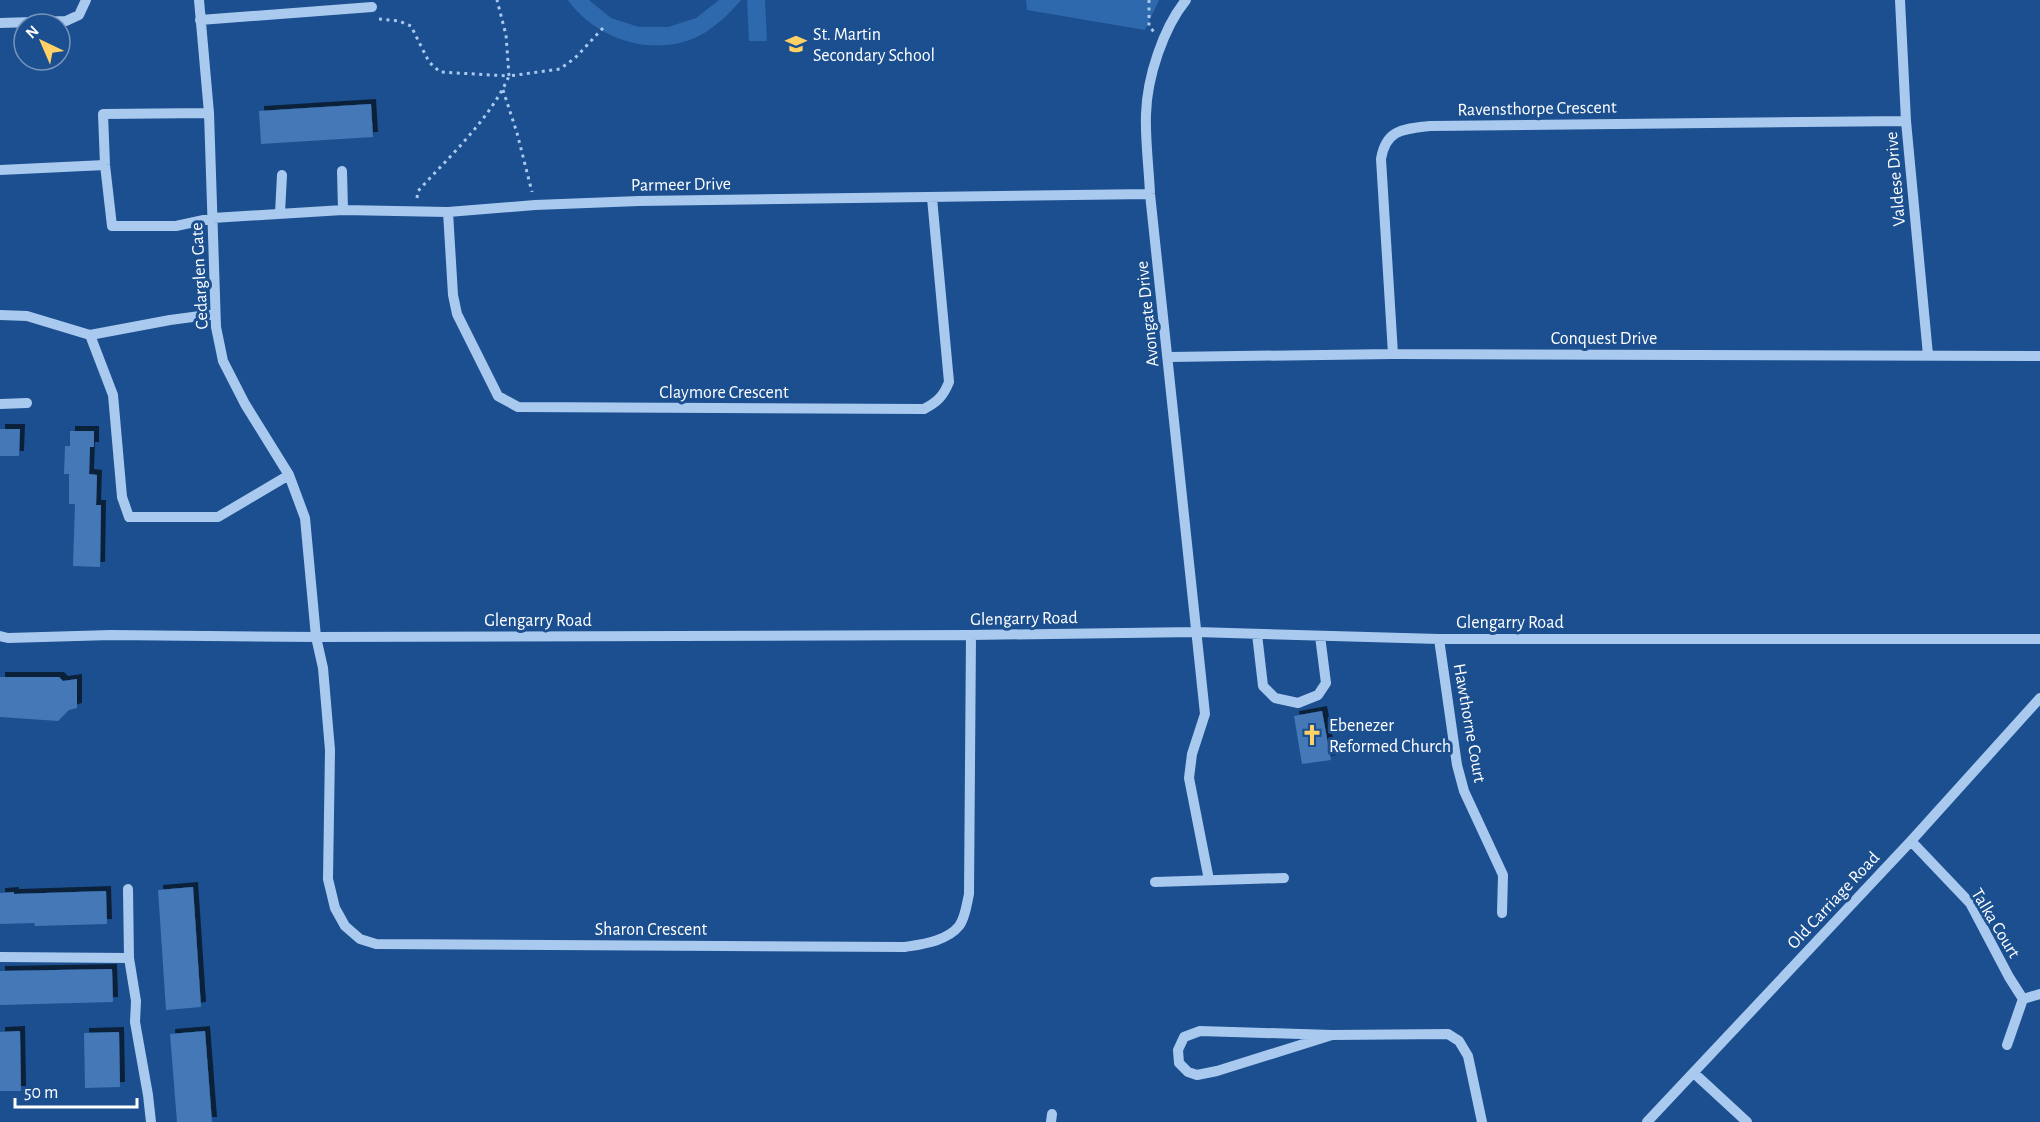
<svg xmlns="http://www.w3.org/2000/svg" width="2040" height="1122" viewBox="0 0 2040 1122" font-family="'Alegreya Sans',sans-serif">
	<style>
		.green { fill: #2e69ad }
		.building { fill: #4478b7; filter: url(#shadow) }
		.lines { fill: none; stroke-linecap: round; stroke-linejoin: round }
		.path { stroke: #a9c9ee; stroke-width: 3; stroke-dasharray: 3 4.5; stroke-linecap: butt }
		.minor { stroke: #a9c9ee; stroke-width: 10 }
		.labels { text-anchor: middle; stroke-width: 6; stroke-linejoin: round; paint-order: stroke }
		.poi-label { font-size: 18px; fill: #fff; stroke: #1b4f8f; text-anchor: start }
		.street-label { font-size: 18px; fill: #fff; stroke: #1b4f8f }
	</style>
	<defs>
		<filter id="shadow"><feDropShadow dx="5" dy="-5" stdDeviation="0" flood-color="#0009"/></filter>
	</defs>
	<rect width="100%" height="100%" fill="#1b4f8f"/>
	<path class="green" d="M568,0H589L611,18L639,27H668L696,18L719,0H741C729,14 716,27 699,36C654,58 596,40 568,0Z
		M747,0H765L767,41H749Z
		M1026,0H1159L1145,30L1027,10Z"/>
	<path class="building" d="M371,104L373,137L261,144L259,111Z
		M0,429H20L19,456H0Z
		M70,431H94V447H90L89,474L97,475L96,505H101L100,567L73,566L75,504H69V474H64L65,446H70Z
		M0,677H59L63,681L77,679V708L69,710L58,721L0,717Z
		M1322,711L1331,760L1302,764L1294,716Z
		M193,887L201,1007L166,1010L158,890Z
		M106,891L107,924L35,926L34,923L0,924V893L14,892V894Z
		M112,969L113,1002L0,1005V971Z
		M20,1031L21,1091H0V1032Z
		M205,1031L212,1122H177L170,1034Z
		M119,1032L120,1087L85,1088L84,1033Z"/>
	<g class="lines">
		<path class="path" d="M1149,0V26L1154,32
			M379,19L399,21L411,26L429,62L440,72L509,76L506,35L497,0
			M503,90L517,133L532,192
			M417,198L418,191C449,157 491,118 509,76L560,69L575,58L603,28"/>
		<path class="minor" d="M199,0L209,113L216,327L223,361L245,404L289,475L305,518L316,637L323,668L330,750L328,879L335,908L345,926L360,939L376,944L905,947C923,944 947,941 959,926C965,919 967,903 969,894L971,635
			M1186,0C1163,28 1147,78 1146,114C1145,140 1149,168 1150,194L1205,714L1192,754L1189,778L1209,880
			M1900,0L1906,121L1928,355
			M200,20L372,7
			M0,23L66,21L79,15L86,0
			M209,113L103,114L105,165L112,226H176L213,218L343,210L448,212L535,205L639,201L1150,194
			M0,170L105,165
			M342,171L343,210
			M448,212L453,295L457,314L498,396L518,407L924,409C937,402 943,397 949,382L932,198
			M280,213L282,175
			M0,315L27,316L90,335L170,320L215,314
			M90,335L113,395L122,497L129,517H218L289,475
			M1393,354L1381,159C1386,129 1404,129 1430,126L1906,121
			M1169,357L1393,354L2040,356
			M0,404L27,403
			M1257,634L1263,686L1275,698L1298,703L1318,695L1326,683L1320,636
			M0,636L8,638L111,635L316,637L971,635L1196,632L1439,639H2040
			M1439,639L1457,765L1464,791L1503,875L1502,913
			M1911,841L1970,903L2009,977L2023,999
			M1155,882L1284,878
			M128,889L129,958L136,1001L135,1022L148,1095L151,1122
			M0,957L129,958
			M1332,1035L1217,1071L1197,1075L1188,1072L1179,1063L1178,1050L1184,1037L1200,1031L1332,1035L1448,1034L1459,1041L1468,1056L1482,1122
			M2007,1045L2023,999L2040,994
			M1695,1074L1747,1122
			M1051,1122L1052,1114
			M1647,1122L1911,841L2040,698"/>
	</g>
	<defs>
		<symbol id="school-bare" viewBox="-9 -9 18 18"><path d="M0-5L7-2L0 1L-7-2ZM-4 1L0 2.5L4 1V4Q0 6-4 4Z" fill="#ffd166" stroke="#1b4f8f" stroke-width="2.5" paint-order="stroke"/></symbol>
		<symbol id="church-bare" viewBox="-9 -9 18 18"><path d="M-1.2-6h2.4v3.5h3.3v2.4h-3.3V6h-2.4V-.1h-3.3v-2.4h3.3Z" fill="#ffd166" stroke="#1b4f8f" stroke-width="2.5" paint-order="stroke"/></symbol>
	</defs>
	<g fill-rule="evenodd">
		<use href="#school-bare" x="781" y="29" width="30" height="30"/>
		<use href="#church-bare" x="1297" y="720" width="30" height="30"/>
	</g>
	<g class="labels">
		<g class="poi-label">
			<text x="813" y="40">St. Martin<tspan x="813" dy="21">Secondary School</tspan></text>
			<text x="1329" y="731">Ebenezer<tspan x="1329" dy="21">Reformed Church</tspan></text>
		</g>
		<g class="street-label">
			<text transform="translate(1537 108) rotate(-1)" y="6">Ravensthorpe Crescent</text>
			<text transform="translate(1895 179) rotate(-95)" y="6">Valdese Drive</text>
			<text transform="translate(681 184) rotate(-1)" y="6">Parmeer Drive</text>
			<text transform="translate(199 276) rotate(-93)" y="6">Cedarglen Gate</text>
			<text transform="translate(1147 314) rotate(-96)" y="6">Avongate Drive</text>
			<text x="1604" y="344">Conquest Drive</text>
			<text x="724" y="398">Claymore Crescent</text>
			<text transform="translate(1024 618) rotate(-1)" y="6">Glengarry Road</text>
			<text x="538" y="626">Glengarry Road</text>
			<text x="1510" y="628">Glengarry Road</text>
			<text transform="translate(1470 723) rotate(80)" y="6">Hawthorne Court</text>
			<text transform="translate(1833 900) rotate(-47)" y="6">Old Carriage Road</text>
			<text transform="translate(1996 923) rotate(59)" y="6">Talka Court</text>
			<text x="651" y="935">Sharon Crescent</text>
		</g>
	</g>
	<g transform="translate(42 42) rotate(316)"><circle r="28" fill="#1b4f8f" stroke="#7695bc" stroke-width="1.5"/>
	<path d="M0-4.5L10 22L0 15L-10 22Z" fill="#ffd166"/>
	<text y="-9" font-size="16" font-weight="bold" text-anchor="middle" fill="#ffffff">N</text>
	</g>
	<path d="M15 1098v9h122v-9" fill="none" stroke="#ffffff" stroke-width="3"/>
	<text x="24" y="1098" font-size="18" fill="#ffffff" stroke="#1b4f8f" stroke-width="4.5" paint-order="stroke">50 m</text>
</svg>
